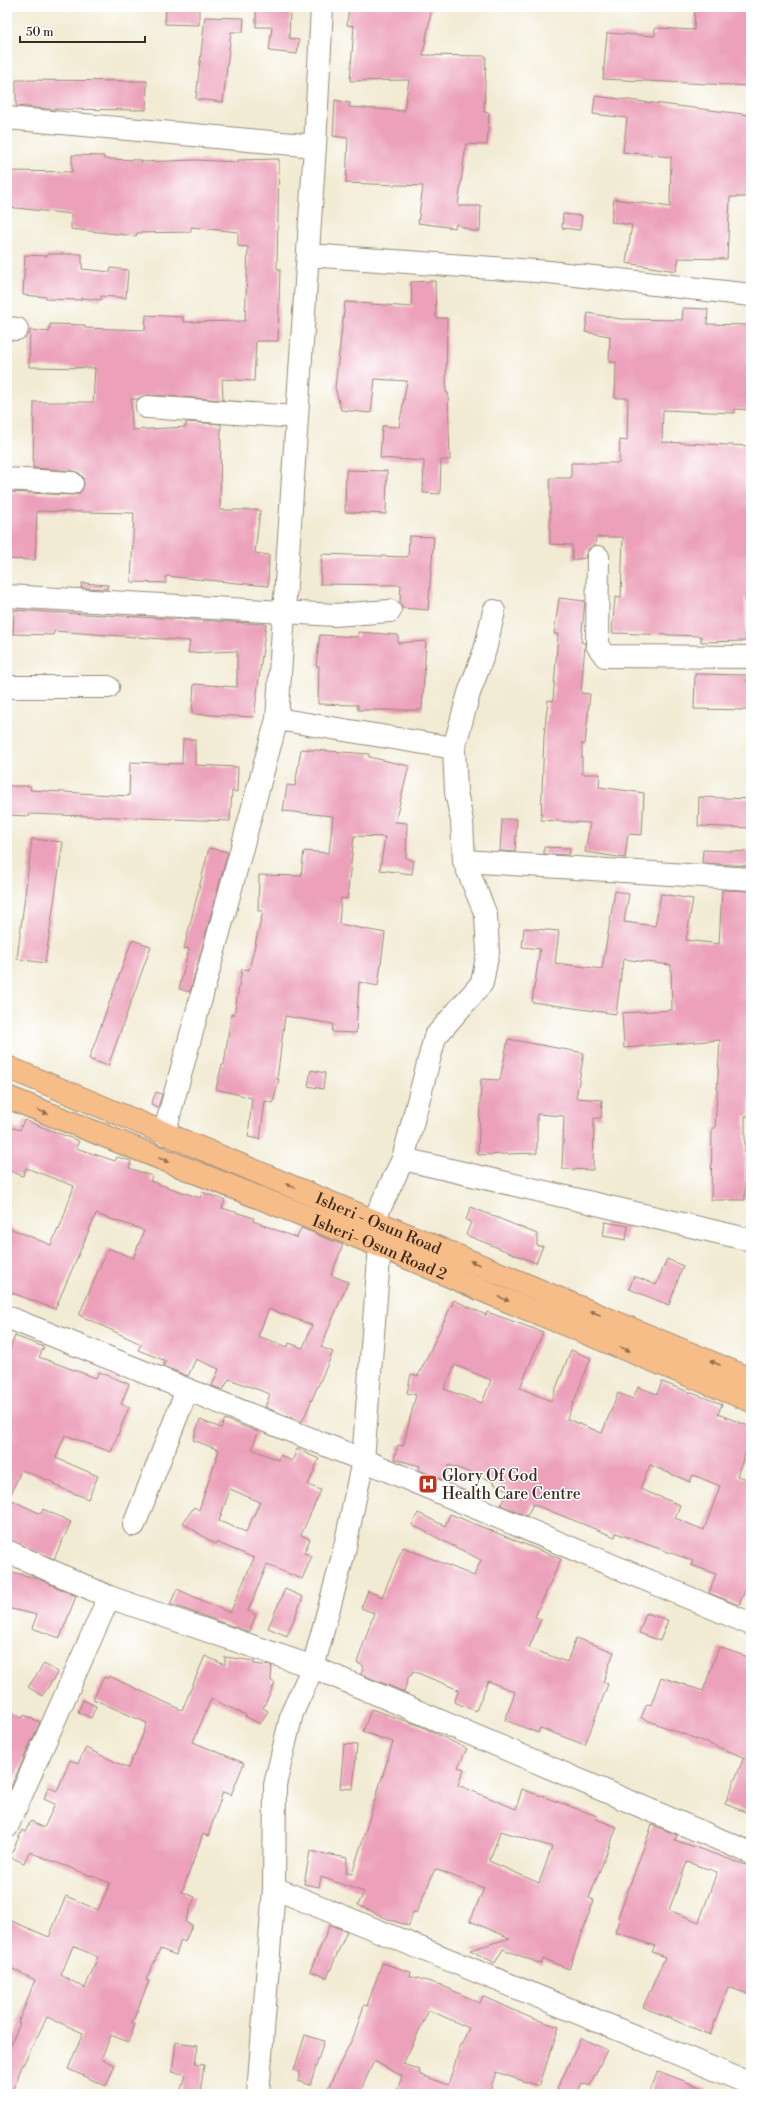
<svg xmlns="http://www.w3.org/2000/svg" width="758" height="2101" viewBox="0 0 758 2101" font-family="'Libre Bodoni',serif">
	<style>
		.building { fill: #eca0ba; fill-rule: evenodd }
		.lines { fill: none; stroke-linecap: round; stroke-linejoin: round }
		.minor-casing { stroke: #968a79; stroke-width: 24 }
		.major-casing { stroke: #968a79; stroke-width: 24 }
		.minor { stroke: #fff; stroke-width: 22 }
		.major { stroke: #f7bd88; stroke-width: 22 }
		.oneway { fill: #906c4e }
		.labels { text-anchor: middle; stroke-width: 3; stroke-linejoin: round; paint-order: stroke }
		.street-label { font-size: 16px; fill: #3b2a1e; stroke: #fff }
		.poi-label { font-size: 16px; fill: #3b2a1e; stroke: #fff; text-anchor: start }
	</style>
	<rect width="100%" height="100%" fill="#fff"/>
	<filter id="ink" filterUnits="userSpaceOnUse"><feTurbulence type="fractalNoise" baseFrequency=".025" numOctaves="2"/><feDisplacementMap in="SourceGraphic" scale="8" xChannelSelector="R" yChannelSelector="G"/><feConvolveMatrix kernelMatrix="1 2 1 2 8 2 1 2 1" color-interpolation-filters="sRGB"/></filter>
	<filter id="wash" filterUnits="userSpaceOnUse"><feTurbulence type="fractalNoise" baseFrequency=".012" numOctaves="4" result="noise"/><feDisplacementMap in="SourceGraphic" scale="16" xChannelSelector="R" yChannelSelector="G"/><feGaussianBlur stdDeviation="0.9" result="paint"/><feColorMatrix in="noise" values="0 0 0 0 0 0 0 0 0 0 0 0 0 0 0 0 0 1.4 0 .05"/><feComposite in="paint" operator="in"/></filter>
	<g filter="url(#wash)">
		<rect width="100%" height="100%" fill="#f2ebd4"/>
		<g id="blocks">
			<path class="building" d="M166,7H199V25L165,24Z
				M256,7H290L289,38L299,40L297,54L269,51L272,27H256Z
				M349,7H432L423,55L486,56L484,112L489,113L487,145L466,144L458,206H481L480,231H472L456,224L455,228L418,223L423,186L346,183L348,138L333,136L335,100L350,103L349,107L404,111L409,80L350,81L354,26L347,25Z
				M695,7H751V86L603,79L607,33L655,36V28L694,30Z
				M205,17L244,18L243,32H231L223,102L196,99Z
				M16,80L147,81L146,110L47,109L16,106Z
				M595,96L751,115L749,173H751V197H730L727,259L679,258L676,271L626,263L632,225L611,222L614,199L670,207L671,157L623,152L627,118L593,114Z
				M72,155L104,156V159L141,160V162L195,160L238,162V160L279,159L277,269H280L278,341H256L254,381L222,379L223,400L148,395L137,399H131L132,430L186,427V422L221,424L220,510H260L255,553L269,555L268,586L166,576V583L131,582L134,513L37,511L35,560L7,559V492L72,495L78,494L82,490L84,484L83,477L79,473L73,471L33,468L34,402H93L95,368L29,367L30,330L49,332L50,324L85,325V328L145,330L146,315L183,317V322L245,321L248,247L238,246V232L191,227V232L137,233L136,236L71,229V214L7,207L9,171L72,172Z
				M563,214L582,216L580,230L562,228Z
				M47,254H82V269L110,272L111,268L128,270L126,298L101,296V300L81,298V300L46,299V297L23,295L25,255L47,256Z
				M435,281L436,318H447L446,392L448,393L450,460H441L440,494L423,493L424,461L380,458L382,426L399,427L407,381L375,379L371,413L341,410L335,387L345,302L412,307L411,282Z
				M683,308L708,309L707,324L749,325L746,395H751V410L735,409V413L663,410L662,442L751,446V596H745L746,641L701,642V636L612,633L615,597L621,598L623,537H596L595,545L587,550L585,558L572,560V545L550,544V478H571V463H619L620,440L627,441L628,398H615L616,362H609L610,336L585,332L588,313L620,319L682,320Z
				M346,470L387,471L386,514L345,512Z
				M409,536L434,537L428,610L402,608L400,603L401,585L320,584L322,554L408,557Z
				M82,583L108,585L107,589L81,588Z
				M559,598L585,601L581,642L585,643V645L581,693L590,694L585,744H582V774H600L599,787L644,793L642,835L628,834L625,858L585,852L590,823L541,820L544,736L548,700L553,701L558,634H554Z
				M14,610L266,624L254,717L192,714L194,684L237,687V651L188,653L190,641L54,631L53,635L13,634Z
				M358,632L398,635V643L426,641L422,710H358V705L318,704L319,666H316L320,635L358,637Z
				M695,674L746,675V681H751V710L694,709Z
				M183,739H195V765L238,767L237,792L232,791L230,821L30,814V816L7,815V786H31L30,790L129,796L130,762L182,764Z
				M301,749L369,754V757L409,766L395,822L407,823L406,858L414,861L412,874L380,870L385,837L354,836L347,899L341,898L339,924L385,933L378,986L359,982L356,1033L332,1032L333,1024L285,1016L277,1079H279L273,1103L265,1101L260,1139L248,1137L252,1098L216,1089L222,1065H224L231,1014L234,1015L242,969L249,970L263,911H258L259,875L301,876L304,851L329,853L333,816L283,811L287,785L295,786Z
				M699,797L751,799V828L698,826Z
				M502,819H517L515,852L500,851Z
				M32,839L63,842L45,963L17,959Z
				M544,847L570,848L569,855L544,854Z
				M209,848L228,852L190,992L179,989L189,949L184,948Z
				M703,850L751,852V866L702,863Z
				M722,890L751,891V1000H749L751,1068L749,1116H745V1200H711L712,1128H715L720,1040L624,1048L622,1013L672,1010L671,965L623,959L616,1014L532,1002L540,949L522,947L524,928L559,931L555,963L602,969L615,891L629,894L624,922L655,926L661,894L693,899L686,940L719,944Z
				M132,940L151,946L108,1066L89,1059Z
				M508,1039L584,1053L576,1098L602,1100L601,1118H594L593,1170L562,1169L564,1116L537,1114V1153L478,1155L481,1079L500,1080Z
				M311,1070L325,1073L323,1089L308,1086Z
				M156,1092L162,1094L158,1107L151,1104Z
				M24,1120L79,1141L76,1148L115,1161L117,1157L131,1161L129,1168L152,1176L150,1181L200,1198L202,1192L225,1200L222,1208L254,1218L253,1221L297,1238L301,1228L343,1245L331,1275L348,1282L321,1347L333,1352L302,1422L265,1407L270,1394L229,1379L223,1390L212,1386L219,1369L196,1359L188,1376L163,1366L166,1361L138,1350L141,1344L79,1315L108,1248L133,1258L144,1231L138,1228L96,1214L55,1309L7,1291V1227L51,1245L58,1229L59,1230L74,1186L26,1168L23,1176L7,1170V1126L20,1130ZM269,1309L312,1325L303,1348L289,1343L288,1347L258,1336Z
				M471,1207L537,1234V1246H543L536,1263L466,1235L471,1222L466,1220Z
				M605,1222L628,1226L626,1240L603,1236Z
				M667,1259L683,1266L669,1305L629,1289L634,1276L656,1285Z
				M454,1300L486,1315L487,1312L543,1332L520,1388L551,1401L571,1350L591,1358L567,1419L602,1433L618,1393L633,1399L638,1387L657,1394L662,1382L722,1404L718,1414L751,1427V1438L737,1476L751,1480V1576L739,1605L709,1593L716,1574L691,1565L693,1561L616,1533L615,1537L533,1504L527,1516L501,1505L508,1490L494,1484L495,1482L449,1465L443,1480L419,1470L420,1466L394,1459L398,1445L403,1446L416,1395L407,1393L411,1374L418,1376ZM455,1365L491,1380L482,1403L444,1389ZM650,1465L690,1482L693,1475L720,1486L704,1530L675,1518L680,1505L640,1489Z
				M15,1336L44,1347L39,1357L96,1378L99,1372L129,1384L121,1404L129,1407L111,1452L65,1435L56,1458L98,1476L88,1499L54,1485L55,1483L21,1470L9,1499L41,1514L43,1509L71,1522L54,1559L7,1539V1357Z
				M225,1419L258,1432L252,1449L278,1460L280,1455L292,1461L297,1449L319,1459L308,1485L321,1490L301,1535L310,1539L304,1553L312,1556L302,1579L267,1565L248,1611L256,1615L249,1632L170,1604L177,1589L230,1613L254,1558L216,1542L215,1544L183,1523L194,1507L199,1510L219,1450L193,1440L200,1420L221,1428ZM230,1489L260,1502L246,1532L219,1521Z
				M418,1513L445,1526L450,1514L561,1559L535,1617L541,1619L529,1648L567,1662L576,1638L614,1652L603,1682L608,1684L585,1745L540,1728L538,1733L505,1720L515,1692L488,1681L476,1711L454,1702L459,1690L413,1671L411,1676L409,1675L404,1692L361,1674L364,1666L357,1663L374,1613L361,1608L368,1591L382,1597L403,1547L474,1576L481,1560L412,1525Z
				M7,1571L37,1578L76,1596L60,1638L32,1628L37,1615L7,1608Z
				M285,1589L303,1597L287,1636L268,1628Z
				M646,1613L668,1620L660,1641L639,1633Z
				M719,1647L751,1658V1814L725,1804L744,1757L641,1718L647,1704L651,1705L661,1677L703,1691Z
				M205,1656L225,1665V1657L254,1661V1664L272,1666L271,1681L275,1683L263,1708L268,1711L260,1724L245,1716L246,1715L211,1699L193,1742L244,1763L231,1795L223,1792L208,1836L203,1834L182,1892L195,1897L185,1922L192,1925L185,1942L181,1940L176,1955L160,1949L146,1980L149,1981L132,2023L135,2024L128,2042L111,2035L101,2059L115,2065L106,2086L68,2069L83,2033L47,2017L20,2071L12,2094H7V2053L20,2023H18L35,1980L7,1966V1919L49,1937L66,1896L98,1910L110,1883L29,1852L24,1863L10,1857L22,1830L25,1832L31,1821L44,1828L55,1804L44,1799L48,1787L57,1791L70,1760L78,1763L86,1748L128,1768L133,1756L134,1757L147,1723L93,1699L104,1677L107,1679L109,1676L182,1710ZM73,1946L98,1957L85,1988L61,1975Z
				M44,1664L58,1672L42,1696L28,1687Z
				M83,1700L96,1706L91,1718L78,1712Z
				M371,1709L421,1726L467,1749L458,1767L464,1769L458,1785L516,1809L522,1789L597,1816L596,1819L617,1827L589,1898L594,1900L569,1969L543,1959L541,1964L503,1949L495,1963L470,1950L510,1938L470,1921L484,1888L435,1869L416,1913L413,1912L409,1926L388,1919L358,1905L364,1892L321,1877L319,1887L304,1884L310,1851L347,1858L346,1873L352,1874L393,1742L363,1732ZM501,1831L552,1847L539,1883L489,1861Z
				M7,1711L23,1718L24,1715L40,1722L7,1796Z
				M344,1744L357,1745L353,1789L340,1788Z
				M652,1825L677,1835L675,1840L751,1867V1995L728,1987L710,2035L643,2007L665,1957L652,1952L655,1946L615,1932L620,1918L618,1917ZM687,1862L717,1872L699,1922L669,1910Z
				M330,1925L347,1931L327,1978L310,1971Z
				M382,1963L411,1972L410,1976L441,1985L480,2003L483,1996L529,2017L559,2027L539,2086L496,2072L489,2094H396L402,2076L374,2061L359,2094H325L355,2033L364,2005L367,2006ZM429,2010L469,2028L460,2047L448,2085L419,2074L420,2070L403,2064Z
				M305,2035L324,2041L310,2085L298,2081L300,2072L294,2070Z
				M581,2038L607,2050L590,2086L582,2083L577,2094H563L556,2091Z
				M176,2042L198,2045L195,2064L204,2065L200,2094H180L185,2074L172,2072Z
				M658,2071L716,2093L715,2094H649Z"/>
		</g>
	</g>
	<g filter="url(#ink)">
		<use href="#blocks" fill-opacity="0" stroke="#968a79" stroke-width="1"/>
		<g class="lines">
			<defs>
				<path id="minor" d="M7,118L315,146
					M308,255L549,272L751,295
					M7,328L17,329
					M147,407L296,417
					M7,479L72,483
					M598,557L597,645L605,656L751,657
					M7,596L335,615L390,611
					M7,687H108
					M277,719L454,748
					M464,861L751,879
					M164,1134L277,719L315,146L322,7
					M403,1159L435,1037L482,983L488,952L486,915L464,861L462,821L456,792L454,748L469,693L485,650L494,611
					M374,1220L403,1159L751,1240
					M7,1317L363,1460L751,1624
					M134,1525L187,1390
					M7,1551L109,1597L313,1667L751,1853
					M7,1827L109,1597
					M274,1888L751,2084
					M258,2094L274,1888L275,1785L292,1713L313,1667L343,1556L363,1460L380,1246L387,1229"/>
				<g id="major">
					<path id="s1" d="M7,1067L751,1379"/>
					<path id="s2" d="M7,1097L380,1246L493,1295L751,1401"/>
				</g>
			</defs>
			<use href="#minor" class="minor-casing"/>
			<use href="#major" class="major-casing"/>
			<use href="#minor" class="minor"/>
			<use href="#major" class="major"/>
		</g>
		<defs><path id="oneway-solid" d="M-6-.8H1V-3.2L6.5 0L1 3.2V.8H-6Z"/></defs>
		<g class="oneway">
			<use href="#oneway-solid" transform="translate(43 1112) rotate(22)"/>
			<use href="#oneway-solid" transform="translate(164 1160) rotate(22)"/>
			<use href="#oneway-solid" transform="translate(291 1186) rotate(-158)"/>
			<use href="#oneway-solid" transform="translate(475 1263) rotate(-157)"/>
			<use href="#oneway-solid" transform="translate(504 1299) rotate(22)"/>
			<use href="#oneway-solid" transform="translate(595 1313) rotate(-157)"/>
			<use href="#oneway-solid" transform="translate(625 1349) rotate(22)"/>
			<use href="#oneway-solid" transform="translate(715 1363) rotate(-157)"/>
		</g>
	</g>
	<defs>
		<symbol id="hospital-square" viewBox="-11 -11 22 22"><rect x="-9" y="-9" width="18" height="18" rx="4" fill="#c8321e" stroke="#fff"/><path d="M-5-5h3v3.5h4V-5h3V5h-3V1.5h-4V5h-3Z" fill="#fff"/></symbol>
	</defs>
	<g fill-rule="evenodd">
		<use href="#hospital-square" x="417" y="1473" width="22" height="22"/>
	</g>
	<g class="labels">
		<g class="street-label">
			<text dy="6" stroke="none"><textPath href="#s1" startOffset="403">Isheri - Osun Road</textPath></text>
			<text dy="6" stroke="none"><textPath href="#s2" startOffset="402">Isheri- Osun Road 2</textPath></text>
		</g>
		<g class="poi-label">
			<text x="442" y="1481">Glory Of God<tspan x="442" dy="18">Health Care Centre</tspan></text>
		</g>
	</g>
	<rect width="758" height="2101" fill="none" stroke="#fff" stroke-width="24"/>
	<path d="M20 36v6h125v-6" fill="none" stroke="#3b2a1e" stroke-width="2"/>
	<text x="26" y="36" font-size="12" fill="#3b2a1e" stroke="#ffffff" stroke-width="3" paint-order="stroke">50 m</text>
</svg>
